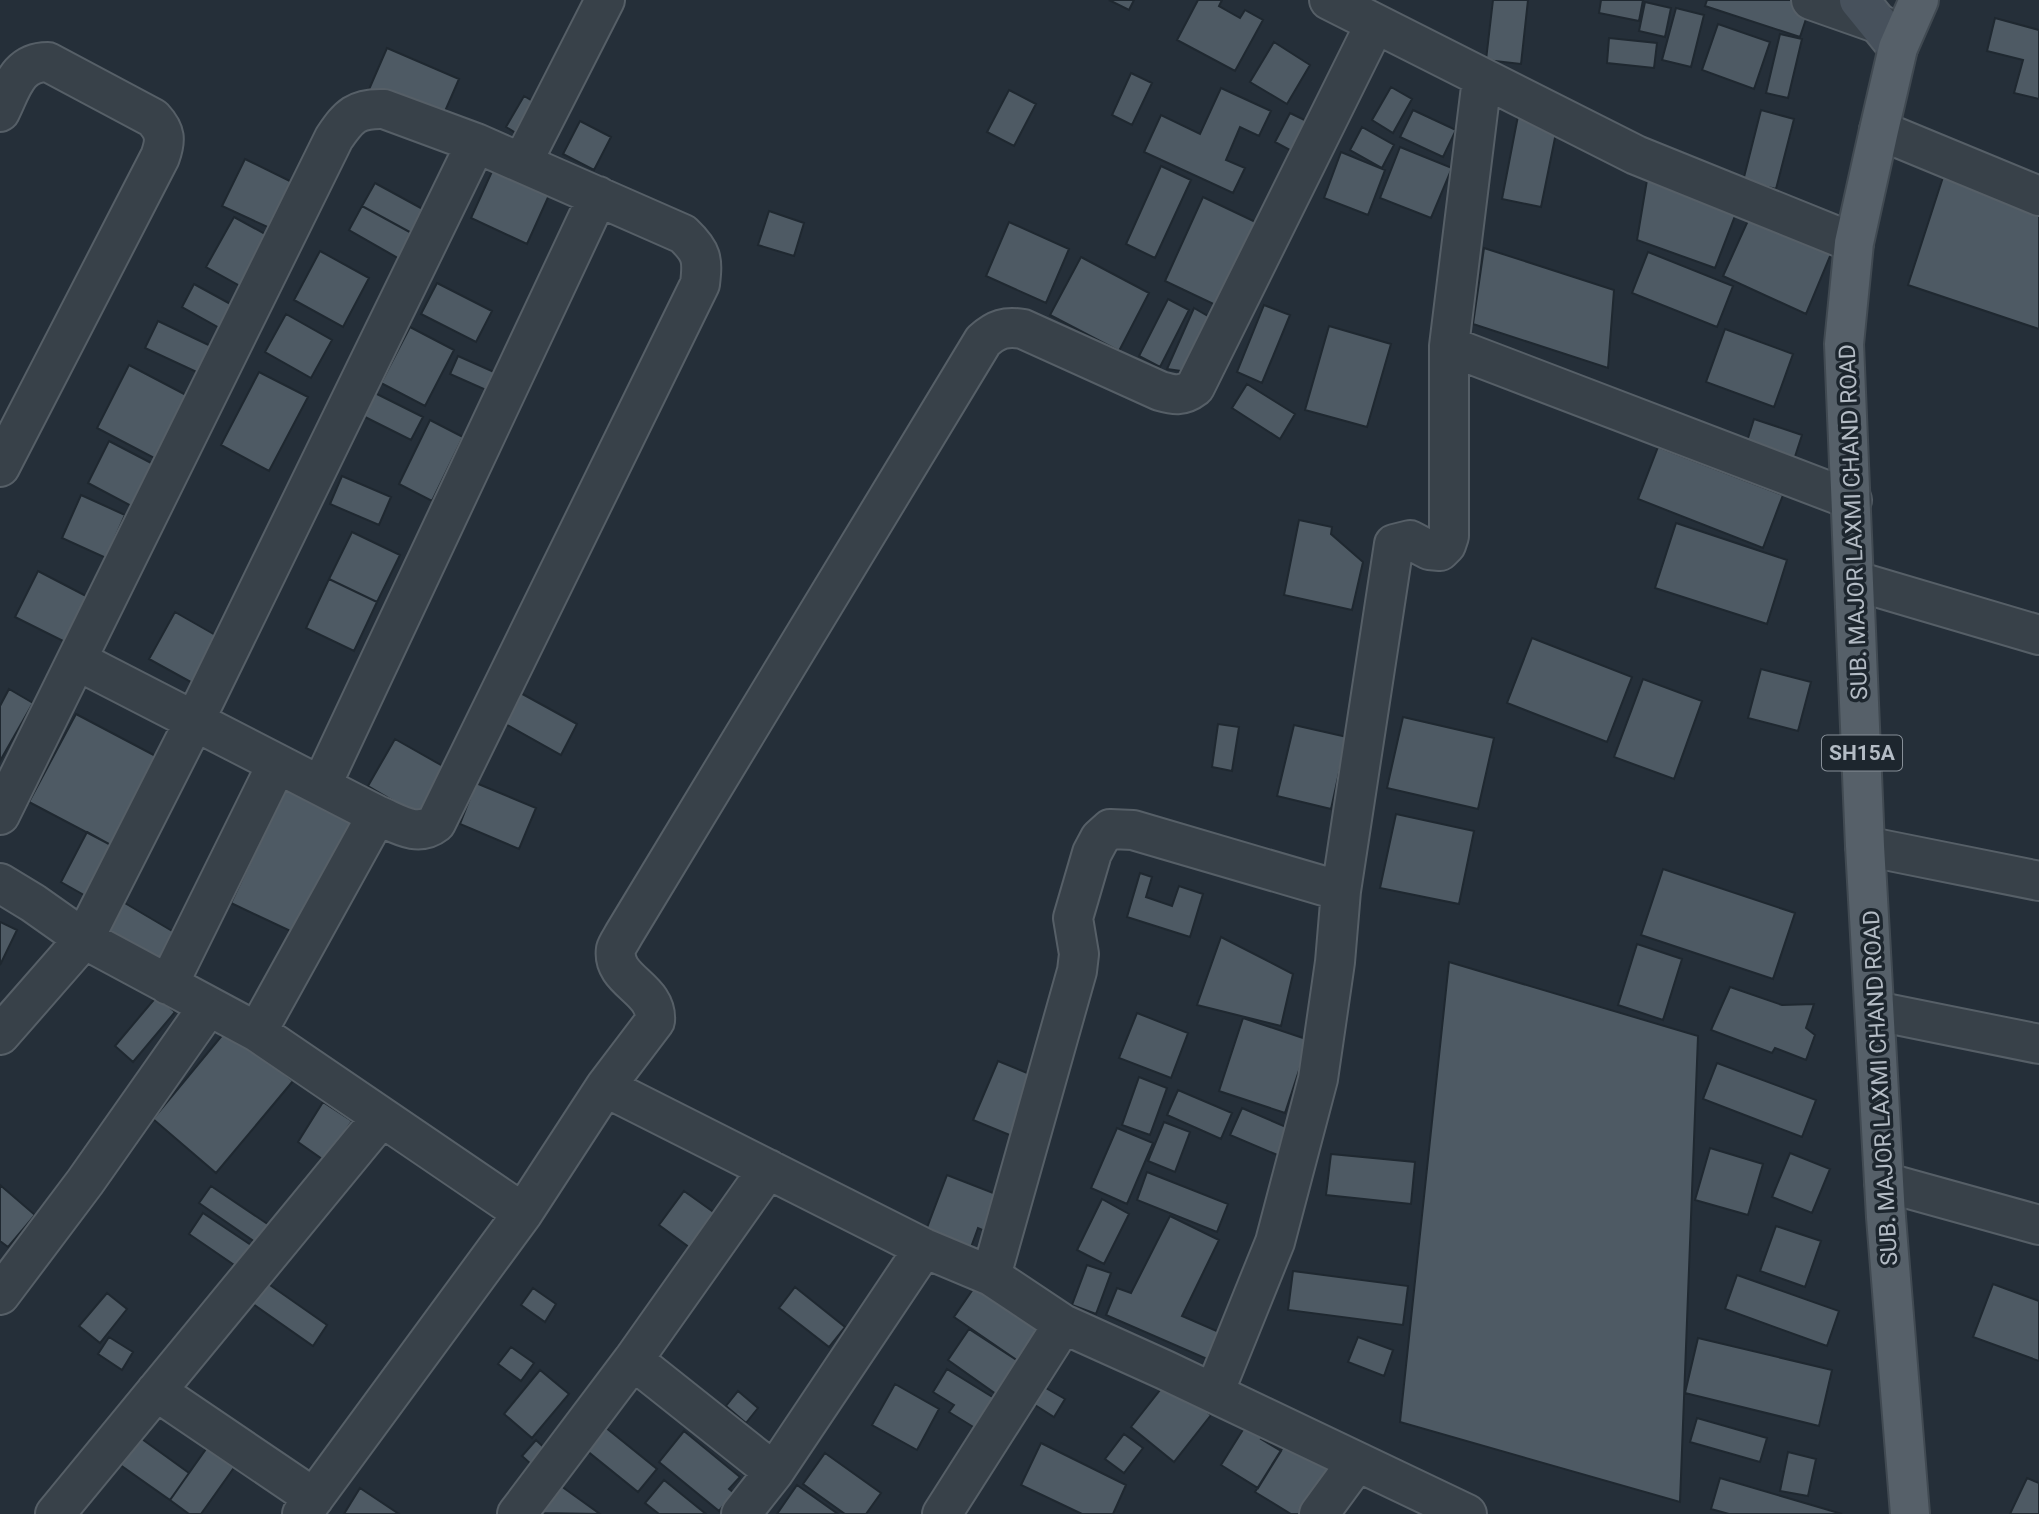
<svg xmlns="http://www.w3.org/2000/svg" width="2039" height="1514" viewBox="0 0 2039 1514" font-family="Roboto,sans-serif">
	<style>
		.building { fill: #4e5a64; stroke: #1f2830; stroke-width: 2 }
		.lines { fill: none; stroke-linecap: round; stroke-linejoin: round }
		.street-casing { stroke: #565f67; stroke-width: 42 }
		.secondary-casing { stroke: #565f67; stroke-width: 42 }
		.primary-casing { stroke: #414a52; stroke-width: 42 }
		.street { stroke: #384149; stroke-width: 38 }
		.secondary { stroke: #47515c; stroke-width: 38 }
		.primary { stroke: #566069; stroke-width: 38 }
		.labels { text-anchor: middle; stroke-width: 7; stroke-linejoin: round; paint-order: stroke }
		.shield { fill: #1d262e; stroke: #878f98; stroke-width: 2 }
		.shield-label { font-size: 21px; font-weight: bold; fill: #b4bcc5 }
		.street-label { font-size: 23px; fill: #b4bcc5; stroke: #1d262e }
	</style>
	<rect width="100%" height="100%" fill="#252f39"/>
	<path class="building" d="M1109,0H1134L1129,10Z
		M1198,0H1222L1219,6L1240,18L1245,10L1263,20L1235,71L1177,40Z
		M1493,0H1528L1521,64L1486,60Z
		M1601,0H1643L1639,21L1599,13Z
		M1707,0H1800L1811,4L1800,37L1705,6Z
		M1645,2L1671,8L1665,37L1639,31Z
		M1676,8L1704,15L1691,67L1662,60Z
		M1995,18L2039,30V99L2014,93L2023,60L1987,51Z
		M1718,24L1770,42L1754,89L1702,70Z
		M1780,34L1802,39L1788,98L1766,93Z
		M1609,38L1657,43L1654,68L1607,63Z
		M1274,42L1310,65L1287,104L1250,82Z
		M387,48L459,79L439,125L367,94Z
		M1131,73L1152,83L1132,125L1112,115Z
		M1391,87L1412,99L1393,133L1372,120Z
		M1221,88L1271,111L1259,136L1240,127L1226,160L1245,168L1233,193L1144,152L1161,115L1200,134Z
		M1009,90L1036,104L1014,146L987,132Z
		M524,96L548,110L529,141L506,127Z
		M1413,110L1456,130L1443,157L1400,137Z
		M1761,110L1794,119L1776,189L1743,181Z
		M1290,113L1315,125L1299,155L1275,142Z
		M1518,116L1558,123L1541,207L1502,199Z
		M580,121L611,137L594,170L563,154Z
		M1362,127L1394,145L1382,168L1350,150Z
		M1400,147L1452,168L1431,218L1380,198Z
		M1341,152L1385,170L1368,215L1324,198Z
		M245,159L296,184L274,230L222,206Z
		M1161,166L1191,180L1155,258L1126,244Z
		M494,167L550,193L527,244L471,218Z
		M1649,168L1738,208L1715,268L1637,240Z
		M1945,171L2039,203V329L1908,285Z
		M375,183L430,213L417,236L362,206Z
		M1203,197L1264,226L1226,310L1165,281Z
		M362,206L417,236L403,261L349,230Z
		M769,211L804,223L794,256L758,245Z
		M1751,214L1833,249L1806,314L1723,276Z
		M234,217L276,240L249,291L206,267Z
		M1009,222L1069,249L1046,303L986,276Z
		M1484,248L1614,290L1608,368L1473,324Z
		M320,251L369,278L343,327L294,300Z
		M1648,252L1733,286L1717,327L1632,293Z
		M1081,257L1149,293L1119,351L1050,315Z
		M437,283L492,311L476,342L421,314Z
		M194,284L236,307L223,330L182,307Z
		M1168,299L1189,310L1160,367L1139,356Z
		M1264,305L1290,315L1262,383L1237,372Z
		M1194,308L1213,319L1188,372L1167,369Z
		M286,314L332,340L311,378L265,352Z
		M158,321L215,348L203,375L145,348Z
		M1329,326L1391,344L1367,427L1305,410Z
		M410,327L454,350L425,406L381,383Z
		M1725,329L1793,354L1774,407L1706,382Z
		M458,356L503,376L495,394L450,374Z
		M129,365L188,396L156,459L97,428Z
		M259,372L308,397L269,471L221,445Z
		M1247,384L1295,414L1280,439L1232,408Z
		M375,393L423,417L411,440L363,416Z
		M1754,419L1802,435L1790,472L1742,457Z
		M430,420L463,437L432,501L399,484Z
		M109,441L157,466L135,508L88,483Z
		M1658,447L1783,495L1763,548L1638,499Z
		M342,476L391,497L379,525L330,504Z
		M81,495L125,515L106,558L62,538Z
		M1299,520L1332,527L1331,534L1363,562L1352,610L1284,595Z
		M1676,523L1787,560L1767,624L1655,588Z
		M352,532L400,555L377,602L329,579Z
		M38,571L88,597L65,642L15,617Z
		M329,579L377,602L354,651L306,628Z
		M175,612L224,640L198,686L149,659Z
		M1532,638L1632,677L1607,742L1507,703Z
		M1761,669L1811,682L1798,731L1748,718Z
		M1643,679L1702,701L1674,779L1614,757Z
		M9,689L33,703L0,761V706Z
		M517,691L577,724L561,755L500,721Z
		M76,714L167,762L120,850L29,802Z
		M1403,717L1494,738L1478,809L1387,788Z
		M1218,724L1239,727L1232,771L1212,767Z
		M1294,725L1347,737L1331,809L1277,796Z
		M395,739L448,769L421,817L368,786Z
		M288,782L357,814L301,936L231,903Z
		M476,783L536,808L519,849L460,824Z
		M1396,814L1474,831L1459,904L1380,888Z
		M87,832L118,849L91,899L61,882Z
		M1663,869L1795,913L1773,979L1641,935Z
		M1140,873L1152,877L1146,897L1172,906L1179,886L1203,894L1190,937L1127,917Z
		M118,899L184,938L165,973L98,933Z
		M0,922L17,930L0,965Z
		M1221,937L1293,974L1281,1026L1197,1005Z
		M1637,944L1682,959L1663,1020L1618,1005Z
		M1449,962L1698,1036L1680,1502L1400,1422Z
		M1730,987L1782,1005L1814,1004L1806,1028L1815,1035L1806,1060L1775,1048L1772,1053L1711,1030Z
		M157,996L175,1012L133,1062L115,1046Z
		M1137,1013L1188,1033L1171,1078L1119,1058Z
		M1243,1018L1309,1040L1285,1113L1219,1091Z
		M229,1027L293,1081L216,1173L153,1119Z
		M998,1061L1037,1077L1012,1136L973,1120Z
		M1717,1063L1816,1100L1802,1137L1703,1099Z
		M1139,1077L1167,1088L1150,1135L1122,1125Z
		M1178,1090L1232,1113L1221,1139L1167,1115Z
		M323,1102L352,1121L325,1161L298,1142Z
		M1242,1108L1293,1130L1282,1157L1230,1135Z
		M1164,1122L1190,1132L1175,1172L1148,1161Z
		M1117,1128L1153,1143L1127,1204L1091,1188Z
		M1710,1148L1763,1164L1748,1215L1695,1200Z
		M1790,1153L1830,1169L1812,1213L1772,1197Z
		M1331,1154L1415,1162L1411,1204L1326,1195Z
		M1147,1172L1228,1204L1217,1232L1137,1200Z
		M947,1175L1001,1196L987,1232L978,1228L970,1250L925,1233Z
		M0,1185L35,1215L8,1247L0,1241Z
		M211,1186L275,1229L262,1247L199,1203Z
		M684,1191L719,1216L693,1250L659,1225Z
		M1102,1199L1129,1214L1104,1264L1077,1250Z
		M203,1213L257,1249L243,1271L189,1234Z
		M1170,1216L1219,1240L1182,1316L1226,1335L1214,1362L1106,1315L1117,1288L1131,1293Z
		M1776,1226L1821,1241L1805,1287L1760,1271Z
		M1087,1265L1111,1273L1096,1314L1072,1305Z
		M1293,1271L1408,1286L1403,1325L1288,1310Z
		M1737,1275L1839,1311L1827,1346L1725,1309Z
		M982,1276L1046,1320L1018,1361L954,1317Z
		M267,1283L327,1325L313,1346L253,1304Z
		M1993,1284L2039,1301V1361L1973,1337Z
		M795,1287L845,1327L829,1347L779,1308Z
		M533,1288L556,1304L545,1322L521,1305Z
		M107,1293L127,1309L100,1343L79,1326Z
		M969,1329L1018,1361L996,1394L948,1360Z
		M109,1337L133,1352L122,1370L98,1354Z
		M1358,1337L1393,1350L1384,1376L1348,1362Z
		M1698,1338L1832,1370L1819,1426L1685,1393Z
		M511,1347L534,1363L521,1381L498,1364Z
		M947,1369L994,1398L975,1428L949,1412L954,1405L933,1392Z
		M540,1370L569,1394L532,1438L504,1414Z
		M1168,1380L1211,1415L1174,1462L1131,1427Z
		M1037,1383L1065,1399L1054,1417L1027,1400Z
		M895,1384L939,1409L917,1450L872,1425Z
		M738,1391L758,1408L746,1423L726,1406Z
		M1697,1418L1767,1438L1760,1462L1690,1442Z
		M605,1427L657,1469L638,1492L586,1450Z
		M1244,1428L1268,1429L1261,1439L1281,1451L1258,1488L1221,1465Z
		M684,1431L740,1477L729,1489L734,1493L719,1511L659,1462Z
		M135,1434L189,1473L170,1500L116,1462Z
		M1124,1434L1143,1448L1124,1473L1105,1459Z
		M1290,1436L1342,1459L1301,1514H1291L1255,1492Z
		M536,1440L555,1458L542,1474L522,1456Z
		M211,1442L238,1462L201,1514H189L170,1500Z
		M1041,1443L1126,1485L1113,1514H1082L1021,1485Z
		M1788,1452L1816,1459L1808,1496L1780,1491Z
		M825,1453L881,1493L866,1514H845L803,1484Z
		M1720,1478L1842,1514H1729L1711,1509Z
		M2027,1478L2039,1483V1514H2010Z
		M664,1480L706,1514H659L645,1503Z
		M797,1485L838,1514H777Z
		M561,1486L600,1514L541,1513Z
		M360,1488L399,1514H344Z"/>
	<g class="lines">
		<defs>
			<path id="street" d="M1329,0L1636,155L1854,243
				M1811,0L1882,25
				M0,112C12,88 17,62 48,62L153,118C166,132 166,140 160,157L0,467
				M1879,130L2039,196
				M522,163L605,0
				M1449,346L1482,79
				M1856,581L2039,635
				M321,786L598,196
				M0,815L334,138C349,116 356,108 384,109L476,143L683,234C702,252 703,259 700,284L436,823C417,838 397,823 377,815L78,661
				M1865,846L2039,881
				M0,883L33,903L84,939L257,1032L523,1213
				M168,985L277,764
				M1876,1011L2039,1044
				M257,1032L377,815
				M0,1035L84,939L194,722L476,143
				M605,1087L655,1021C658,988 611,981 616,949C617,945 622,938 624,934L983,341C996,329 1006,326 1023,329L1160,391C1174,395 1182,397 1195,387L1375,24
				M1884,1182L2039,1225
				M991,1276L1077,971L1079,954L1073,918L1092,853L1100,838L1110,829L1133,830L1341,891
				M0,1295L85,1182L208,1007
				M633,1360L774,1472
				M156,1391L314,1498
				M1214,1393L1275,1242L1318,1079L1335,962L1341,891L1394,544L1410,540L1429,550L1440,551L1446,545L1449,536V346L1852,500
				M55,1514L381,1118
				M302,1514L523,1213L605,1087L924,1248L991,1276L1063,1324L1165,1370L1467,1514
				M517,1514L633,1360L768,1169
				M741,1514L774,1472L924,1248
				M942,1514L1063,1324
				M1319,1514L1357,1462"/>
			<path id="secondary" d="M1859,0L1898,48"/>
			<path id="primary" d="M1910,1514L1886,1217L1865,846L1844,344L1854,243L1879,130L1898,48L1919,0"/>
		</defs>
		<use href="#street" class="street-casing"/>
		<use href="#secondary" class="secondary-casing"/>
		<use href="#primary" class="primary-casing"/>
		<use href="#street" class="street"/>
		<use href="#secondary" class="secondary"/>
		<use href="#primary" class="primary"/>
	</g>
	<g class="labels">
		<rect class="shield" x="1822" y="735.5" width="80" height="35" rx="5"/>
		<g class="shield-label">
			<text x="1862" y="760">SH15A</text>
		</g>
		<g class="street-label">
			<text transform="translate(1853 522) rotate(-92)" y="8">SUB. MAJOR LAXMI CHAND ROAD</text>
			<text transform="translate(1880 1088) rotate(-93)" y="8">SUB. MAJOR LAXMI CHAND ROAD</text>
		</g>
	</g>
</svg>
